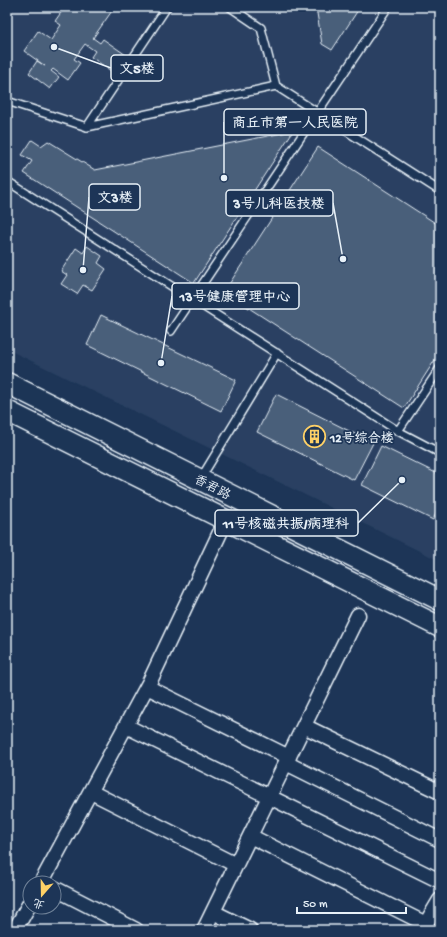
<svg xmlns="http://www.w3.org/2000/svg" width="447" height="937" viewBox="0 0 447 937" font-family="'Gochi Hand','LXGW WenKai TC',sans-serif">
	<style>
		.built { fill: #2a4162 }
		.building { fill: #495e7a; stroke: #e8f1f8 }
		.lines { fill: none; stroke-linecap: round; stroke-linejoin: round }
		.lane-casing { stroke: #e8f1f8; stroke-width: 10 }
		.street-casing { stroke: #e8f1f8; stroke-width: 17 }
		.secondary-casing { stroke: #e8f1f8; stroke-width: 23 }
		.lane { stroke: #1d3557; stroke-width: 7 }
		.street { stroke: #1d3557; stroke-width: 14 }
		.secondary { stroke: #1d3557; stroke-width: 20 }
		.labels { text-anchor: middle; stroke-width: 3.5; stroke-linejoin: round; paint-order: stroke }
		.poi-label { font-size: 13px; font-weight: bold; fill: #e8f1f8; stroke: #1d3557; text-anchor: start }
		.street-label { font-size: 13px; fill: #e8f1f8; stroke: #1d3557 }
		.leader { fill: none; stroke: #e8f1f8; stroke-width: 1.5 }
		.callout-dot { fill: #e8f1f8; stroke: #1d3557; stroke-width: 1.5 }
		.callout { fill: #1d3557; stroke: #e8f1f8; stroke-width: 1.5 }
		.callout-label { font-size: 14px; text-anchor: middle; font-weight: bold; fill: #e8f1f8 }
	</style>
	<rect width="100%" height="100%" fill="#1d3557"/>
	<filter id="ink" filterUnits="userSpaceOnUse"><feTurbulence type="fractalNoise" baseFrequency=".025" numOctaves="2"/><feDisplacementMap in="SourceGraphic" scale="8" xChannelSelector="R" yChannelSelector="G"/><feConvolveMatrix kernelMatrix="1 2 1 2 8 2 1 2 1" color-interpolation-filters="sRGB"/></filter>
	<g filter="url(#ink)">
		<path class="built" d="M7,7H440V561L7,349Z"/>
		<path class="building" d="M65,7L114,8L93,38L100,43L103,39L126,55L114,73L91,57L95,51L85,44L74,59L80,63L68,80L53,69L51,71L59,77L50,89L29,73L37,61L45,66L24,51L38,31L51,40L61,25L55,21Z
			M316,7H360L332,50L322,44Z
			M293,131L194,283L24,173L32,161L22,155L32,140L41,146L48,141L95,170Z
			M318,147L440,226V352L404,408L224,292Z
			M87,246L102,256L98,263L106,269L92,290L83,285L77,294L61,284L67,275L61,271L76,248L83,253Z
			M101,315L236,380L221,411L87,345Z
			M276,394L373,443L354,480L257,432Z
			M381,446L440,475V505L433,520L362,485Z"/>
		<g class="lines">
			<defs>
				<path id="lane" d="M230,7L261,28L276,86L440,191
					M7,101L87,127L276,86
					M87,127L167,7
					M7,181L398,431L440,453
					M171,331L388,7
					M398,431L440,368
					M201,478L277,353"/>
				<path id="street" d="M147,687L289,757
					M126,726L440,881
					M304,726L440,792
					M286,763L440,840
					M91,792L236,865
					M250,836L426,924
					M41,883L150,681L226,520
					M54,888L136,930
					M213,912L250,930
					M15,930L30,903
					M204,930L358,615
					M422,930L440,900"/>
				<path id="secondary" d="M7,383L440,600
					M7,411L440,627"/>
			</defs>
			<use href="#lane" class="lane-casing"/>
			<use href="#street" class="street-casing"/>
			<use href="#secondary" class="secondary-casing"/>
			<use href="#lane" class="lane"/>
			<use href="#street" class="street"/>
			<use href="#secondary" class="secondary"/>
		</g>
	</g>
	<defs>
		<symbol id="building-ring" viewBox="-11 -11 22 22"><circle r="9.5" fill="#1d3557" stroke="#ffd166" stroke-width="1.5"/><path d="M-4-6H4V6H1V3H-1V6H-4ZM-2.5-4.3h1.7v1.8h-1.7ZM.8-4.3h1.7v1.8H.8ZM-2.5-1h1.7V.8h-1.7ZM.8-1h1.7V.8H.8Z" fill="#ffd166"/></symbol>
	</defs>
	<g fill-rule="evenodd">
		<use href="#building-ring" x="302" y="424" width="25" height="25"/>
	</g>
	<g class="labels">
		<g class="poi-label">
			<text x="330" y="442">12号综合楼</text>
		</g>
		<g class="street-label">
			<text transform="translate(213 486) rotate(27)" y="5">香君路</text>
		</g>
	</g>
	<path class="leader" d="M54 47L111 68M224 178L224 122M83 270L89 197M343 259L333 203M161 363L172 296M402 480L358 523"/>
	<g class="callout-dot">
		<circle cx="54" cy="47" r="4"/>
		<circle cx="224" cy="178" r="4"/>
		<circle cx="83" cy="270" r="4"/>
		<circle cx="343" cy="259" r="4"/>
		<circle cx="161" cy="363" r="4"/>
		<circle cx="402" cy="480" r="4"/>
	</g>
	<g class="callout">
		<rect x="111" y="55" width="52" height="26" rx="4"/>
		<rect x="224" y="109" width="142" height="26" rx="4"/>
		<rect x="89" y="184" width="51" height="26" rx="4"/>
		<rect x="226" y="190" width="107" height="26" rx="4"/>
		<rect x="172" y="283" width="127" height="26" rx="4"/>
		<rect x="215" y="510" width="143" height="26" rx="4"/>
	</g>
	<g class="callout-label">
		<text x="137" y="73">文5楼</text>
		<text x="295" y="127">商丘市第一人民医院</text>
		<text x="115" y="202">文3楼</text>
		<text x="279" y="208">3号儿科医技楼</text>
		<text x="235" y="301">13号健康管理中心</text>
		<text x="286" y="528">11号核磁共振/病理科</text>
	</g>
	<rect width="447" height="937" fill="none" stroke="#1d3557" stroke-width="24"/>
	<rect x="12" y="12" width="423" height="913" fill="none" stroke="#e8f1f8" stroke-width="1.5" filter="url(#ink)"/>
	<g transform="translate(42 895) rotate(200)"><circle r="19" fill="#1d3557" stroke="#6e8097"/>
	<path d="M0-3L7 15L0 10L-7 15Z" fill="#ffd166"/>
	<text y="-6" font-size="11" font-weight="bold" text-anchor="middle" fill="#e8f1f8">北</text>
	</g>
	<path d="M297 907v6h109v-6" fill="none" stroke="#e8f1f8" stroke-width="2"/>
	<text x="303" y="907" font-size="12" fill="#e8f1f8" stroke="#1d3557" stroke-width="3" paint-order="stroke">50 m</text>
</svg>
